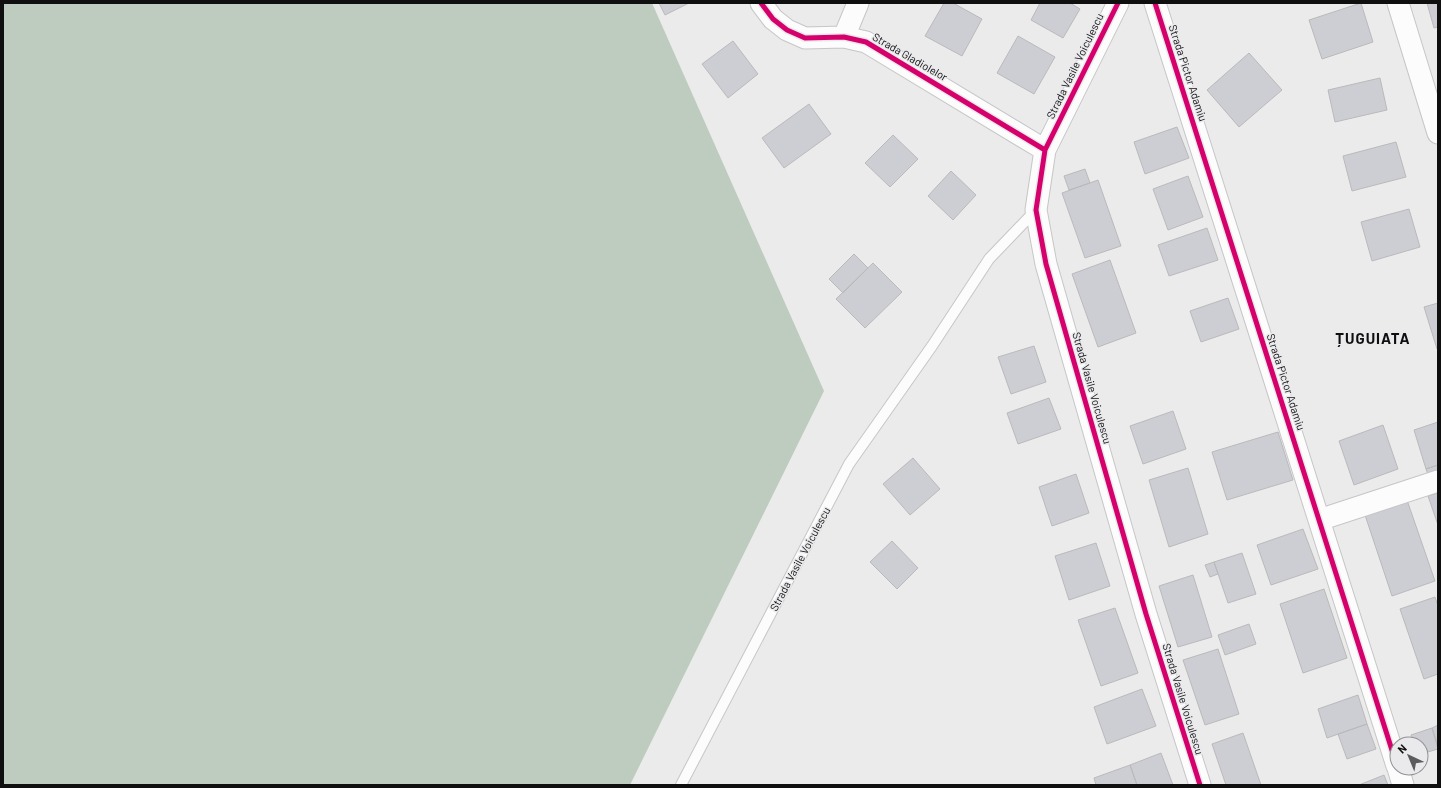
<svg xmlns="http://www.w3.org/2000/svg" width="1441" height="788" viewBox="0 0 1441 788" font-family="Barlow,sans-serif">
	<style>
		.forest { fill: #bdccbf }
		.building { fill: #cdcdd4; stroke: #bababb }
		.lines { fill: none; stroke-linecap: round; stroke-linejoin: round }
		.service-casing { stroke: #c6c6c7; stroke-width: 12 }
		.minor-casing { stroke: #c6c6c7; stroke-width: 23 }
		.service { stroke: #fcfcfc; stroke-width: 10 }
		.minor { stroke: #fcfcfc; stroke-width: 21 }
		.cycleway-casing { stroke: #eaeaed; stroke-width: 8 }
		.cycleway { stroke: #d6006c; stroke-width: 5 }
		.labels { text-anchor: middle; stroke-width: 3; stroke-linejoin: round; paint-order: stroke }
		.street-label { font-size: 11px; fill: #0f0f10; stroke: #eaeaed }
		.district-label { font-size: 15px; font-weight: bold; letter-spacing: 1px; fill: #0f0f10; stroke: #eaeaed }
	</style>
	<rect width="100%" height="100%" fill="#ebebec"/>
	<path class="forest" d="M3,3H652L824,391L630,785H3Z"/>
	<path class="building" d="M659,3H689L665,15Z
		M944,3H953L982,19L962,56L925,36Z
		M1040,3H1070L1080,9L1063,38L1031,20Z
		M1361,3L1373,42L1322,59L1309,20Z
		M1427,3H1438V27L1434,28Z
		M1018,36L1055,57L1034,94L997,73Z
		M733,41L758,74L728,98L702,64Z
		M1249,53L1282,90L1239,127L1207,90Z
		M1380,78L1387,110L1335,122L1328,90Z
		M809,104L831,134L784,168L762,138Z
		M1177,127L1189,158L1145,174L1134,142Z
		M893,135L918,159L890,187L865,163Z
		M1396,142L1406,177L1352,191L1343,156Z
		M1085,169L1090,183L1069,190L1064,176Z
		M951,171L976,195L953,220L928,196Z
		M1188,176L1203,217L1168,230L1153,189Z
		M1098,180L1121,246L1085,258L1062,193Z
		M1409,209L1420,247L1372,261L1361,222Z
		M1207,228L1218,260L1169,276L1158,245Z
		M854,254L868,268L843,293L829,279Z
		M1110,260L1136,333L1098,347L1072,274Z
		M873,263L902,292L865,328L836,299Z
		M1228,298L1239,329L1201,342L1190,311Z
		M1438,303V349H1437L1424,307Z
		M1034,346L1046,382L1011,394L998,357Z
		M1049,398L1061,429L1018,444L1007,413Z
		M1173,411L1186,449L1143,464L1130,426Z
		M1438,422V465L1426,469L1414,430Z
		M1383,425L1398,469L1354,485L1339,441Z
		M1278,432L1293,480L1227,500L1212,452Z
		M913,458L940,489L910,515L883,484Z
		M1438,465V474L1429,477L1426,469Z
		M1188,468L1208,534L1169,547L1149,480Z
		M1076,474L1089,513L1052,526L1039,487Z
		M1438,493V525L1428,496Z
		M1407,500L1435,581L1392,596L1365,515Z
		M1303,529L1318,569L1271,585L1257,545Z
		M892,541L918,568L897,589L870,562Z
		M1096,543L1110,586L1069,600L1055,556Z
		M1242,553L1256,594L1228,603L1214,562Z
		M1214,562L1218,574L1210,577L1205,565Z
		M1193,575L1212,637L1178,647L1159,586Z
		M1324,589L1347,658L1303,673L1280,604Z
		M1435,597L1438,606V674L1424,679L1400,609Z
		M1115,608L1138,673L1101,686L1078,620Z
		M1249,624L1256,644L1225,655L1218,635Z
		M1218,649L1239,714L1205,725L1183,660Z
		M1142,689L1156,726L1107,744L1094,707Z
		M1358,695L1367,724L1327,738L1318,709Z
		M1367,724L1376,749L1347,759L1338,734Z
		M1438,725V746L1432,728Z
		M1432,728L1438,749L1421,754V744H1415L1411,735Z
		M1243,733L1261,785H1226L1212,744Z
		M1161,753L1173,785H1137L1130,765Z
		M1130,765L1137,785H1096L1094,778Z
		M1384,775L1388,785H1359Z"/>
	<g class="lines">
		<defs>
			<path id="service" d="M681,785L849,464L932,346L989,259L1036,210"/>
			<path id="minor" d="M761,3L773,19L787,30L805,38L844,37L866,42L1045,150
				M1118,3L1045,150L1036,210L1046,264L1146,614L1200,785
				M1155,3L1397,766
				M1398,3L1438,133
				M844,37L858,3
				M1319,520L1438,481
				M1398,768L1403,785"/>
		</defs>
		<use href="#service" class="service-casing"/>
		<use href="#minor" class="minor-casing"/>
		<use href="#service" class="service"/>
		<use href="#minor" class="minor"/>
		<defs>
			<path id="cycleway" d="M761,3L773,19L787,30L805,38L844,37L866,42L1045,150
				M1118,3L1045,150L1036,210L1046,264L1146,614L1200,785
				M1155,3L1397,766"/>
		</defs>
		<use href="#cycleway" class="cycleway-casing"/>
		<use href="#cycleway" class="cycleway"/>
	</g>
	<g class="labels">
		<g class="street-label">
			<text transform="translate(910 57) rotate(30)" y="4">Strada Gladiolelor</text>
			<text transform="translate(1075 66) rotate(-64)" y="4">Strada Vasile Voiculescu</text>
			<text transform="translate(1188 73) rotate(72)" y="4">Strada Pictor Adamiu</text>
			<text transform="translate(1286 382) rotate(72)" y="4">Strada Pictor Adamiu</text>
			<text transform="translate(1092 388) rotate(74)" y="4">Strada Vasile Voiculescu</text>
			<text transform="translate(800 559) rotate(-62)" y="4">Strada Vasile Voiculescu</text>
			<text transform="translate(1183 699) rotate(73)" y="4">Strada Vasile Voiculescu</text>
		</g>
		<g class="district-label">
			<text x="1373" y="344">ȚUGUIATA</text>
		</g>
	</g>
	<rect width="1441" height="788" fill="none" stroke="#0f0f10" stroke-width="8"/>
	<g transform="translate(1409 756) rotate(316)"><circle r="19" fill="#eaeaed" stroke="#929295"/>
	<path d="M0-3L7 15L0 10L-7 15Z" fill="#5c5c5d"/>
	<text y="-6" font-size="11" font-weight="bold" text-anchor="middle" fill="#0f0f10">N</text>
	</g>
</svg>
